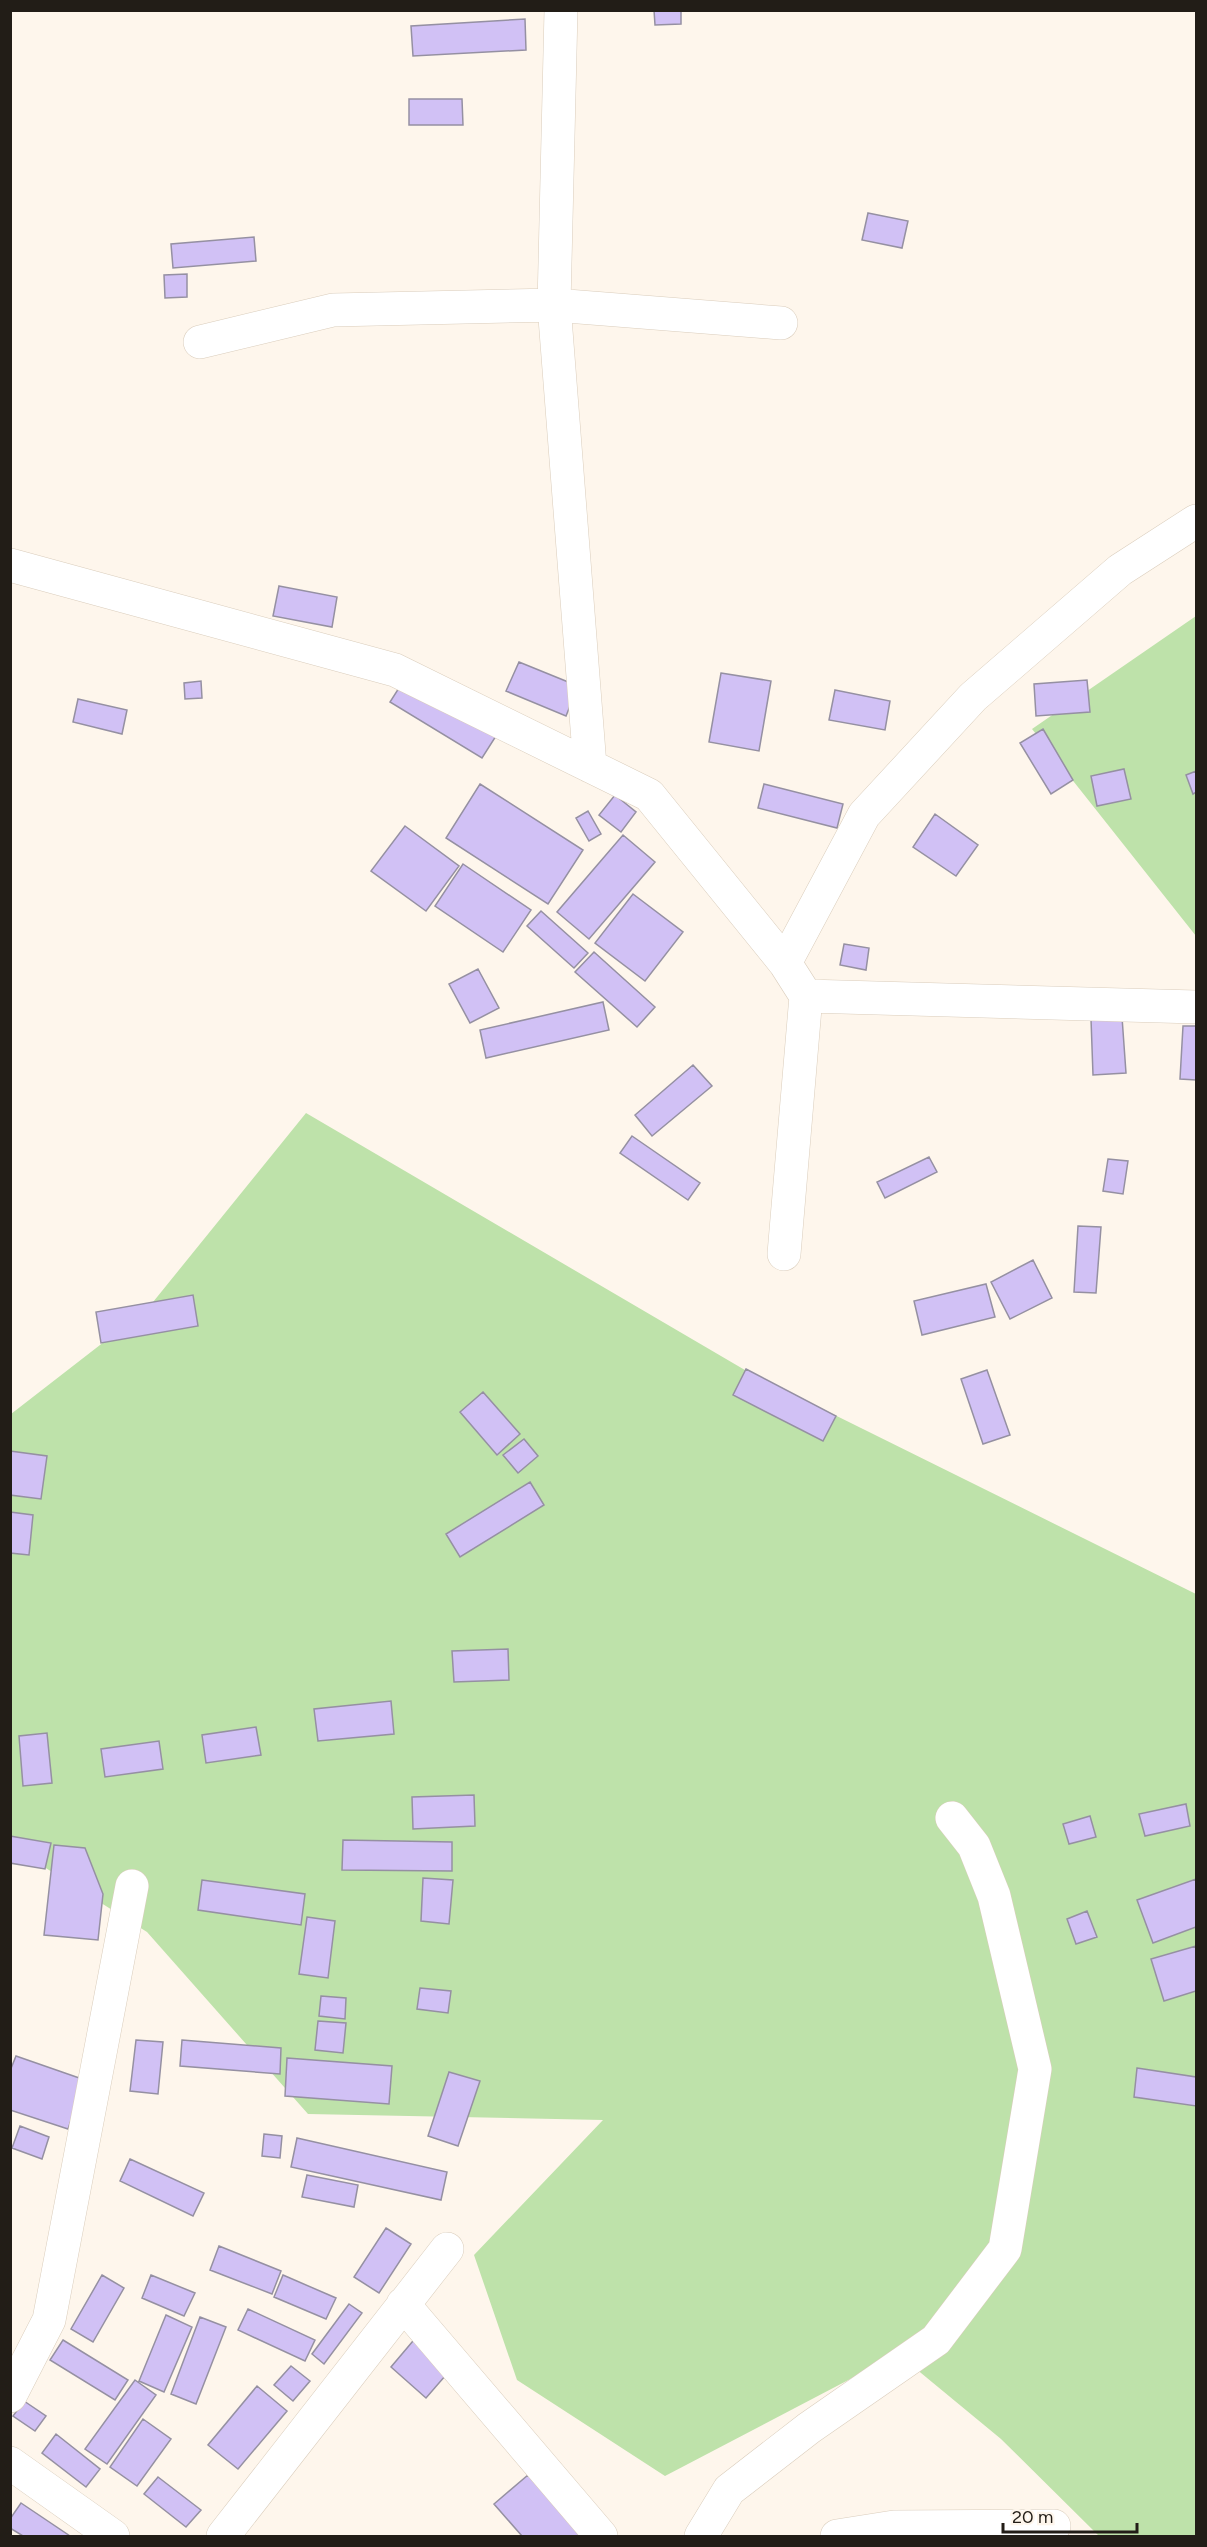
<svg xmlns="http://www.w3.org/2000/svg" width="1207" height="2547" viewBox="0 0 1207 2547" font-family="Figtree,sans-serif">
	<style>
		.green { fill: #bee2aa }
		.building { fill: #d1c1f5; stroke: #9590a2; stroke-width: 1.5 }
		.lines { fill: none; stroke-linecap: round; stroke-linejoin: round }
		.street-casing { stroke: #dacdbc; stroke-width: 34 }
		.street { stroke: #fff; stroke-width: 33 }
	</style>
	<rect width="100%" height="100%" fill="#fef6ec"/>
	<path class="green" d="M1196,616V936L1032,729Z
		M306,1113L750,1373L1196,1594V2536H1099L1001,2439L898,2354L665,2476L517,2380L474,2255L603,2120L308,2114L147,1932L11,1846V1414L149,1307Z"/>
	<path class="building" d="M654,10H681V24L655,25Z
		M525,19L526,50L413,56L411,26Z
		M409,99H462L463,125H409Z
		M868,213L908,221L902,248L862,240Z
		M254,237L256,261L173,268L171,244Z
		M187,274V297L165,298L164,275Z
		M279,586L337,597L332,627L273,616Z
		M519,662L578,686L566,716L506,691Z
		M721,673L771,681L759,751L709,742Z
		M404,680L496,736L482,758L390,702Z
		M1087,680L1090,712L1036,716L1034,684Z
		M201,681L202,698L185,699L184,683Z
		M835,690L890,701L885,730L829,720Z
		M78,699L127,710L122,734L73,722Z
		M1043,729L1073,780L1051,794L1020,743Z
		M1124,769L1131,799L1097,806L1091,776Z
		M1196,771V792L1193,794L1186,775Z
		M480,784L583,850L548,904L446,838Z
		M764,784L843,804L837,828L758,808Z
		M615,795L636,812L621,832L599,815Z
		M588,811L601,834L589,841L576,818Z
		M935,814L978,845L956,876L913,847Z
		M405,826L459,866L426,911L371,871Z
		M623,835L655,862L589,939L557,912Z
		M463,864L531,910L503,952L435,906Z
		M633,894L683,932L645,981L595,943Z
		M541,911L588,953L574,968L527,926Z
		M844,944L869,948L866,970L840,965Z
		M594,952L655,1007L637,1027L575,972Z
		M478,969L499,1008L470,1023L449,984Z
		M603,1002L609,1030L486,1058L480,1030Z
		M1122,1017L1126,1073L1093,1075L1091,1019Z
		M1183,1026H1196V1080L1180,1079Z
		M693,1065L712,1086L652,1136L635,1115Z
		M632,1136L700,1183L688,1200L620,1153Z
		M929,1157L937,1172L885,1198L877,1182Z
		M1108,1159L1128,1161L1123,1194L1103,1191Z
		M1078,1226L1101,1227L1096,1293L1074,1292Z
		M1033,1260L1052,1298L1010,1319L991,1282Z
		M986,1284L995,1317L922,1335L914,1301Z
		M193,1295L198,1326L101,1343L96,1312Z
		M746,1369L836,1416L823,1441L733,1395Z
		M987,1370L1010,1435L983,1444L961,1379Z
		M483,1392L520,1434L497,1455L460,1412Z
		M524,1439L538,1456L518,1473L503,1455Z
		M10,1451L47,1456L41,1499L10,1495Z
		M530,1482L544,1505L460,1557L446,1534Z
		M10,1512L33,1515L29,1555L10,1553Z
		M508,1649L509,1680L454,1682L452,1651Z
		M391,1701L394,1734L318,1741L314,1709Z
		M256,1727L261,1755L206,1763L202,1735Z
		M47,1733L52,1783L23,1786L19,1736Z
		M159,1741L163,1769L105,1777L101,1749Z
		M474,1795L475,1826L413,1829L412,1797Z
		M1186,1804L1190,1826L1145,1836L1139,1814Z
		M1090,1816L1096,1837L1069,1844L1063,1824Z
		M10,1836L51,1843L45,1869L10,1863Z
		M343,1840L452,1842V1871L342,1870Z
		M54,1845L85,1848L103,1894L98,1940L44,1935Z
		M423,1878L453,1880L449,1924L421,1921Z
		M1196,1879V1927L1153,1943L1137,1900Z
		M202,1880L305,1894L301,1925L198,1910Z
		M1087,1911L1097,1937L1076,1944L1067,1919Z
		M307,1917L335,1921L328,1978L299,1974Z
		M1196,1946V1991L1164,2001L1151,1959Z
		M420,1988L451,1991L448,2013L417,2009Z
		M321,1996L346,1998L345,2019L319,2016Z
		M318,2021L346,2023L343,2053L315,2050Z
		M136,2040L163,2042L158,2094L130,2091Z
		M182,2040L281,2048L280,2074L180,2066Z
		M16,2056L85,2080L68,2129L10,2110V2071Z
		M287,2058L392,2066L389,2104L285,2096Z
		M1137,2068L1196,2077V2106L1134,2097Z
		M449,2072L480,2081L458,2146L428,2136Z
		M20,2126L49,2137L42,2159L12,2148Z
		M264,2134L282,2136L280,2158L262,2156Z
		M297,2138L447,2172L441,2200L291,2167Z
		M130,2159L204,2193L193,2216L120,2181Z
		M307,2175L358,2185L354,2207L302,2197Z
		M386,2228L411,2244L379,2293L354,2277Z
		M219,2246L281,2271L272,2294L210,2270Z
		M102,2275L124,2288L93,2342L71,2329Z
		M151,2275L195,2293L184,2316L142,2298Z
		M283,2275L336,2298L326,2319L274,2297Z
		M349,2304L362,2313L324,2364L312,2354Z
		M248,2309L315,2340L305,2361L238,2330Z
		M166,2315L192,2327L164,2392L139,2381Z
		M200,2317L226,2327L196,2404L171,2394Z
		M429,2322L465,2353L426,2398L391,2367Z
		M63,2340L128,2380L115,2400L50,2360Z
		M291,2366L310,2381L293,2401L274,2385Z
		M135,2380L156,2395L107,2464L85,2449Z
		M257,2386L287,2411L238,2469L208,2445Z
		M24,2401L46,2416L35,2431L13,2416Z
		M143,2419L171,2439L137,2486L110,2467Z
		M56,2434L100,2469L86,2487L42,2453Z
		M528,2475L583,2536H522L494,2504Z
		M158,2477L201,2510L186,2527L144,2494Z
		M21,2503L70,2536H23L10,2528V2519Z"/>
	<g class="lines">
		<defs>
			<path id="street" d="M561,10L554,305L590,766
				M200,342L333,310L554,305L781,323
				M10,565L395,670L649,795L785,963L806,996L784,1254
				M785,963L864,815L973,697L1120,570L1196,521
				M806,996L1196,1007
				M403,2304L601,2536
				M10,2396L49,2320L132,1886
				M10,2463L113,2536
				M223,2536L447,2249
				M701,2536L729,2490L809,2428L936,2340L1005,2249L1035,2069L994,1896L974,1846L952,1818
				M837,2536L894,2527L1054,2526"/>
		</defs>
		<use href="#street" class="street-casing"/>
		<use href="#street" class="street"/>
	</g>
	<rect width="1207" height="2547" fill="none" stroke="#221d17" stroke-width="24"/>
	<path d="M1003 2523v9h134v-9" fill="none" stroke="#221d17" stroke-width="3"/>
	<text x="1012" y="2523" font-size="18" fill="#221d17" stroke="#fef6ec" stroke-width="4.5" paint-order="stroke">20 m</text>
</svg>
